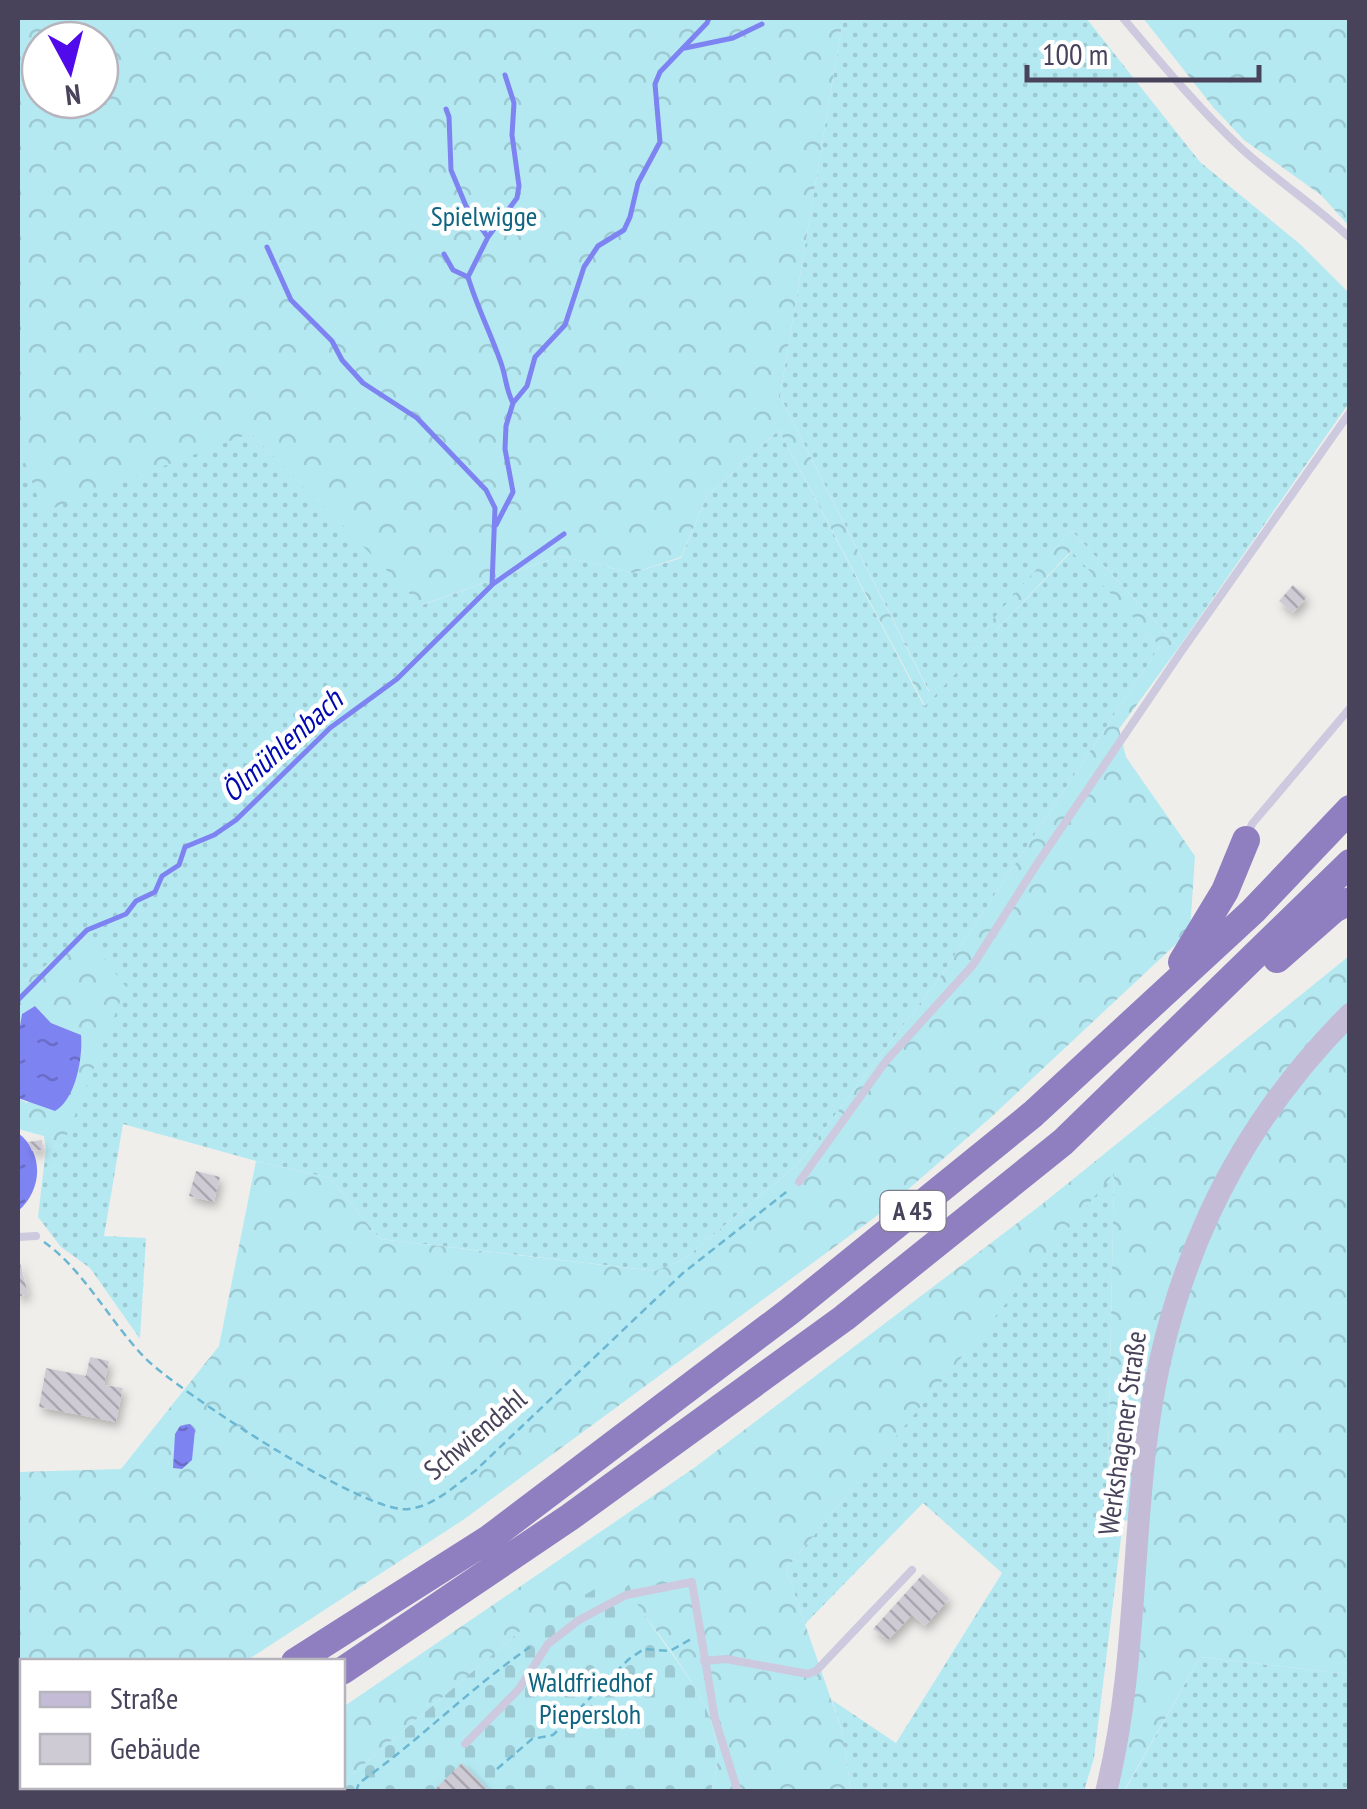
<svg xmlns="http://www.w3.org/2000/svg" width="1367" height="1809" viewBox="0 0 1367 1809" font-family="'PT Sans Narrow',sans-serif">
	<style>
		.grass { fill: url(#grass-dots) }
		.forest { fill: url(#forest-crowns); fill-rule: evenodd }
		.cemetery { fill: url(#cemetery-stones) }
		.water { fill: url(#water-ripples) }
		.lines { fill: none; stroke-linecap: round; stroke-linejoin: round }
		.stream { stroke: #7e83f2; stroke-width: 5 }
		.building { fill: url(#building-back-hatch); filter: url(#shadow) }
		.path { stroke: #6bb7d2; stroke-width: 2.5; stroke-dasharray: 8 5; stroke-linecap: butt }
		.lane { stroke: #cdc9de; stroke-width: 8 }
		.secondary { stroke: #c4bcd7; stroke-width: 22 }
		.highway { stroke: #907fc0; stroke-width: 28 }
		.labels { text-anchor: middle; stroke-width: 9; stroke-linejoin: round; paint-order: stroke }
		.shield { fill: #fff; stroke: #7f7b8c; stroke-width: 2.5 }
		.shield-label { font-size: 25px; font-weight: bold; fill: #48435b }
		.park-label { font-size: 28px; fill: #0f6480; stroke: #fff }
		.street-label { font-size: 28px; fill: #48435b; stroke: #fff }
		.water-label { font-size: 30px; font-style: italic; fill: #0108af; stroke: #fff }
	</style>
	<defs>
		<pattern id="grass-dots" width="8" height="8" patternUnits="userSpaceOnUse" patternTransform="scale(2.5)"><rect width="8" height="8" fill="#b5e9f2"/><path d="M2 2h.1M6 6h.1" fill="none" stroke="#9dc9d2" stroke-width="1.8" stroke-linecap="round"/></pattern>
		<pattern id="forest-crowns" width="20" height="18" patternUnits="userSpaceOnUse" patternTransform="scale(2.5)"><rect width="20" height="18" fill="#b5e9f2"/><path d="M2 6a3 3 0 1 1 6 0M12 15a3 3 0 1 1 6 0" fill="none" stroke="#9dc9d2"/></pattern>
		<pattern id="cemetery-stones" width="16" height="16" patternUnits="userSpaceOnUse" patternTransform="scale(2.5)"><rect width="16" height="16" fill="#b5e9f2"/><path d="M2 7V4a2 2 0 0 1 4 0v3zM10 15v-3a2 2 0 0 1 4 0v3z" fill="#9dc9d2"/></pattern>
		<pattern id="water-ripples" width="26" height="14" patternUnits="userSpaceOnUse" patternTransform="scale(2.5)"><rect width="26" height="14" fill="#7e83f2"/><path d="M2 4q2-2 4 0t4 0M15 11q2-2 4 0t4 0" fill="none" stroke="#696dc7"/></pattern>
		<pattern id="building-back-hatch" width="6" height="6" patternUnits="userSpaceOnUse" patternTransform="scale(2.5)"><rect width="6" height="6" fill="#cfcbd4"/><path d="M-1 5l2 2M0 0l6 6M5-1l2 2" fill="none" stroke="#aaa6af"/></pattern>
		<filter id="shadow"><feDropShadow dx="3" dy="5.5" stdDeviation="5" flood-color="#0004"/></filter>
	</defs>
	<rect width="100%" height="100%" fill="#efeeeb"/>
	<path class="grass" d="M843,18H1086L1200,162L1300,244L1349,293V403L1179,647L1071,530L930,693L780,396Z
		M779,430L924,706L1072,551L1160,646L940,977L797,1165L683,1260L656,1271L380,1239L330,1178L256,1161L123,1124L104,1236L146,1238L140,1339L90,1268L61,1247L38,1217L46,1148L63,1145L87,937L18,985V443L44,511L250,432L422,605L560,556L633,573L681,558L707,496Z
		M1114,1172L1107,1521H1123L1094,1758L1084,1791H851L842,1731L832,1700L896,1743L1002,1573L923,1503L805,1624L786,1569Z
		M1200,1657L1349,1674V1791L1124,1792Z"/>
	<path class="forest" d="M18,18H843L780,396L929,692L1071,530L1179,647L1119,729L1126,757L1195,856L1190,931L989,1119L882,1212L463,1520L246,1661L22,1662V1786L55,1787L47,1792L18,1791V1472L121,1469L219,1346L256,1161L330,1178L380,1239L655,1271L683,1260L797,1165L940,977L1160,646L1071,551L925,706L779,430L707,496L681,557L633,573L560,556L506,575L491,590L492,580L421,605L251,433L43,512L18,443ZM40,40H100V100H40Z
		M1143,18H1349V226L1321,195L1244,140L1213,107Z
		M87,937L126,987L63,1145L46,1148L44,1136L18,1129V1098L27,1103L81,1035L51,1023L35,1006L22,1014L18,1038V985Z
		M1349,956V1674L1200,1657L1124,1791H1109L1133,1520L1107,1522L1114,1173L786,1569L842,1731L851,1791H711C715,1776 719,1761 717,1744C710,1698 664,1642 637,1605L519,1632L343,1782V1707L694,1468L1041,1205Z
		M225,1787V1786L338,1787L332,1792L218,1791Z"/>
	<path class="cemetery" d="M625,1572C629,1584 633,1598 640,1608C665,1648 711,1697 717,1745C719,1761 715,1776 711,1791L332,1792L342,1786L343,1782L519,1632Z"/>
	<path class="water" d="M35,1006L51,1023L81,1035C83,1057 76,1099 55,1111L18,1098V1038L22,1014Z
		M18,1133C45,1153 42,1191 18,1211Z
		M190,1424L195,1430L192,1460L182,1469L173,1468L175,1434L180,1426Z"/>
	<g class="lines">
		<path class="stream" d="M685,48L733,38L762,24
			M505,75L514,103L512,135L519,186L517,198L488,237L468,277C477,307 491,334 501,363C506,377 506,390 513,403
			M446,109L449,117L451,170L466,206L487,236
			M444,254L453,270L468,277
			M496,525L513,492L505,449L506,426L513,403L527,386L535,357L565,325L584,267L598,246L624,230L630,217L638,183L660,142L655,84L660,72L707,23L709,18
			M493,584L564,534
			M18,1000L87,930L126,914L136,901L155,892L162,876L179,865L185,847L214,835L236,820L330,728L397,679L492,585L495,508L486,490L417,418L363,383L342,360L332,341L291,300L267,247"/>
	</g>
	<path class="building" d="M1293,585L1307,597L1293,613L1279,601Z
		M42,1140L43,1150L32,1151L28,1142Z
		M196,1171L220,1177L214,1202L189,1196Z
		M18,1255L28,1294L18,1297Z
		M90,1357L109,1361L104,1385L123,1388L116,1422L39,1407L46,1368L86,1376Z
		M923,1574L949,1599L925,1626L912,1615L888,1640L873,1629Z
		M462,1763L490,1792H432Z"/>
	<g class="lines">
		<path class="path" d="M44,1242C83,1269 111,1323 145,1358C178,1391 367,1516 409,1509C434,1506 456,1485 475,1471L683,1273L790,1189
			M497,1769L532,1739L553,1735L629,1659L644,1649L670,1651L691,1639
			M356,1792L359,1783C419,1741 470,1688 530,1647"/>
		<path class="lane" d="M1123,18C1161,63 1199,109 1242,149C1276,180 1316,206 1350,238
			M1249,832L1252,824L1350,708
			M799,1182L886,1061L973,965L1037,864L1183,649L1350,412
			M18,1237L36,1236
			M704,1661L726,1659L808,1674L816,1671L912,1570
			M465,1744L519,1689L548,1644L579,1620L626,1595L692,1582L715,1719L738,1792"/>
		<path class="secondary" d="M1106,1792C1134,1681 1132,1565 1145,1452C1164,1282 1228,1136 1350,1014"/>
		<path class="highway" d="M1277,959L1334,909L1350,901
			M1182,962L1225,891L1246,840
			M295,1662L490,1538L790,1311L1033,1114L1253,911L1350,809
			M342,1671L570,1517L844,1318L1063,1142L1350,863
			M102,1792L109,1786
			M167,1792L175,1786"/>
	</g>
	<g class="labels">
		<rect class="shield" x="880.5" y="1191" width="65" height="40" rx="8"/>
		<g class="shield-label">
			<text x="913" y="1220">A 45</text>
		</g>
		<g class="park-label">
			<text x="484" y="226">Spielwigge</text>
			<text x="590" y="1692">Waldfriedhof<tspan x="590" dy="32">Piepersloh</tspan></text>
		</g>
		<g class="street-label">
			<text transform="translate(1122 1433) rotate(-82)" y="10">Werkshagener Straße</text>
			<text transform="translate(475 1434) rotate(-40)" y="10">Schwiendahl</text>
		</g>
		<g class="water-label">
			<text transform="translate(282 746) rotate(-42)" y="10">Ölmühlenbach</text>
		</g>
	</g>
	<rect width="1367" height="1809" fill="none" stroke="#48435b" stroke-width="40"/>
	<rect x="20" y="1659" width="325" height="130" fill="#ffffff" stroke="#b6b4bd" stroke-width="2.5"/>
	<rect x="40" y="1692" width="50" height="15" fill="#c4bcd7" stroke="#b6b4bd" stroke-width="2.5"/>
	<text x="110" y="1709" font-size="30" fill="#48435b">Straße</text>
	<rect x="40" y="1734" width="50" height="30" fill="#cfcbd4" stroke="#b6b4bd" stroke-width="2.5"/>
	<text x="110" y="1759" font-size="30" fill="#48435b">Gebäude</text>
	<g transform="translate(70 70) rotate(173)"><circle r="48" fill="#ffffff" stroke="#b6b4bd" stroke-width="2.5"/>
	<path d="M0-8L18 38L0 25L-18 38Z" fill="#510bea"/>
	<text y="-15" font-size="28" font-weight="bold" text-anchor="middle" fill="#48435b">N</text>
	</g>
	<path d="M1027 65v15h232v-15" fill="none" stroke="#48435b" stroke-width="5"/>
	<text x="1042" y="65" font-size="30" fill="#48435b" stroke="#ffffff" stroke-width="8" paint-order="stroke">100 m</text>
</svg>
